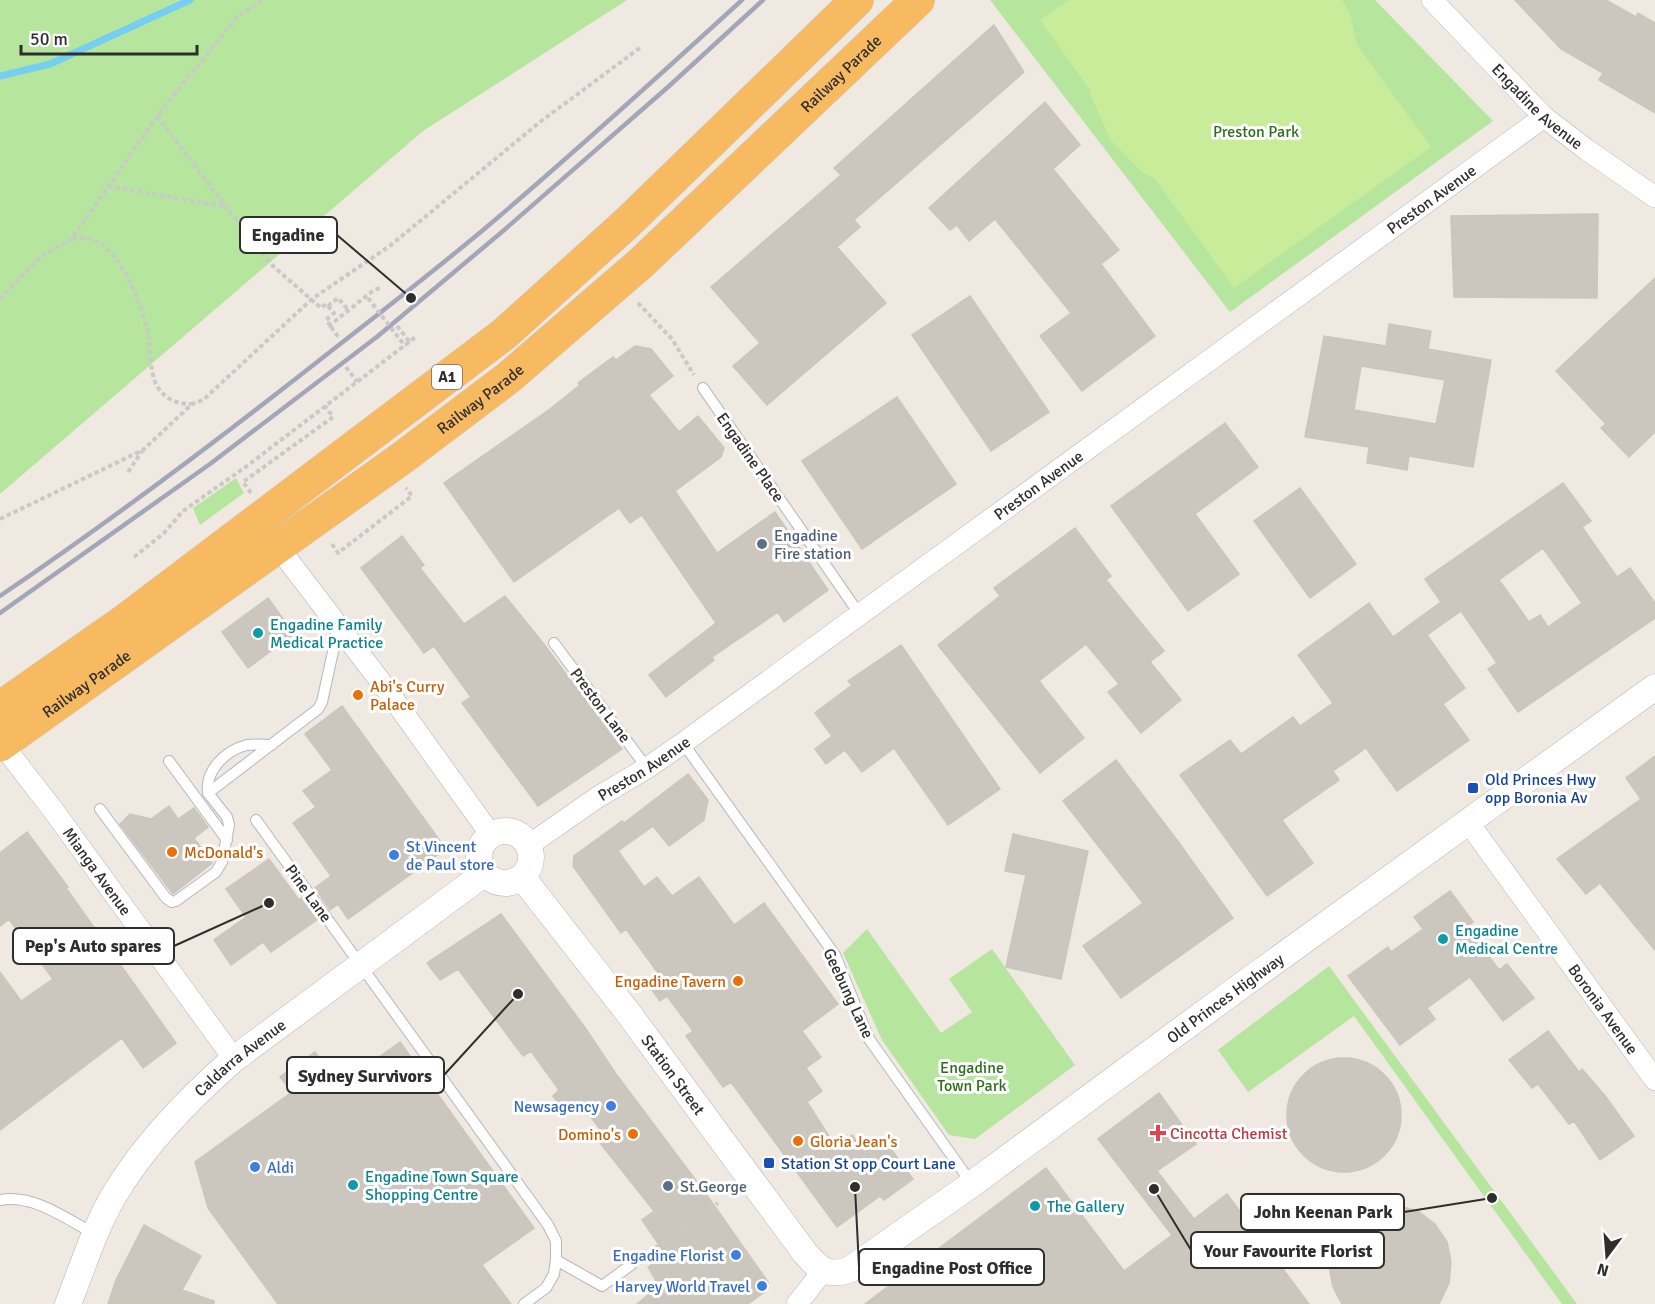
<svg xmlns="http://www.w3.org/2000/svg" width="1655" height="1304" viewBox="0 0 1655 1304" font-family="Signika,sans-serif">
	<style>
		.green { fill: #b6e59e }
		.pitch { fill: #c9ec9a }
		.lines { fill: none; stroke-linecap: round; stroke-linejoin: round }
		.stream { stroke: #75cff0; stroke-width: 7 }
		.building { fill: #cbc7bf; stroke: #cbc5ba; stroke-width: 1.5; fill-rule: evenodd }
		.service-casing { stroke: #b4b7c1; stroke-width: 12 }
		.minor-casing { stroke: #b4b7c1; stroke-width: 22 }
		.tertiary-casing { stroke: #b4b7c1; stroke-width: 27 }
		.trunk-casing { stroke: #c9c9c9; stroke-width: 34 }
		.path { stroke: #c9c9c9; stroke-width: 4; stroke-dasharray: 4.5 3; stroke-linecap: butt }
		.service { stroke: #fff; stroke-width: 10 }
		.minor { stroke: #fff; stroke-width: 21 }
		.tertiary { stroke: #fff; stroke-width: 26 }
		.trunk { stroke: #f8ba60; stroke-width: 33 }
		.rail { stroke: #a3a6b8; stroke-width: 4.5 }
		.path-bridge { stroke: #c9c9c9; stroke-width: 4; stroke-dasharray: 4.5 3; stroke-linecap: butt }
		.service-dot { fill: #5c6f8a; stroke: #fff; stroke-width: 2 }
		.culture-dot { fill: #0f9aa8; stroke: #fff; stroke-width: 2 }
		.food-dot { fill: #e8710a; stroke: #fff; stroke-width: 2 }
		.transit-dot { fill: #1a4fb4; stroke: #fff; stroke-width: 2 }
		.shop-dot { fill: #3f7fe0; stroke: #fff; stroke-width: 2 }
		.health-dot { fill: #e0444e; stroke: #fff; stroke-width: 2 }
		.labels { text-anchor: middle; stroke-width: 6; stroke-linejoin: round; paint-order: stroke }
		.shield { fill: #fff; stroke: #6d6d6d; stroke-width: 1.5 }
		.shield-label { font-size: 15px; font-weight: bold; fill: #2e2e2e }
		.street-label { font-size: 16px; fill: #2e2e2e; stroke: #fff }
		.park-label { font-size: 16px; fill: #2c6e1b; stroke: #fff }
		.service-label { font-size: 16px; fill: #4e5e75; stroke: #fff; text-anchor: start }
		.culture-label { font-size: 16px; fill: #0d838f; stroke: #fff; text-anchor: start }
		.food-label { font-size: 16px; fill: #c56008; stroke: #fff; text-anchor: start }
		.transit-label { font-size: 16px; fill: #164399; stroke: #fff; text-anchor: start }
		.shop-label { font-size: 16px; fill: #366cbe; stroke: #fff; text-anchor: end }
		.health-label { font-size: 16px; fill: #be3a42; stroke: #fff; text-anchor: start }
		.leader { fill: none; stroke: #2e2e2e; stroke-width: 2 }
		.callout-dot { fill: #2e2e2e; stroke: #fff; stroke-width: 2 }
		.callout { fill: #fff; stroke: #2e2e2e; stroke-width: 2 }
		.callout-label { font-size: 18px; text-anchor: middle; font-weight: bold; fill: #2e2e2e }
	</style>
	<rect width="100%" height="100%" fill="#efe9e1"/>
	<path class="green" d="M0,0H627L423,131L0,494Z
		M990,0H1375L1493,121L1230,312Z
		M236,478L244,493L200,525L193,508Z
		M867,929L941,1033L972,1012L949,979L992,949L1075,1065L975,1139L949,1135L882,1040L843,953Z
		M1329,966L1577,1304H1562L1354,1016L1248,1092L1218,1050Z"/>
	<path class="pitch" d="M1069,0H1342L1350,14L1357,45L1431,147L1234,288L1155,179L1143,173L1110,139L1091,96L1090,90L1040,20Z"/>
	<g class="lines">
		<path class="stream" d="M0,76L50,64L190,0"/>
	</g>
	<path class="building" d="M1515,0H1606L1636,17L1638,13L1655,23V113L1599,80L1603,73L1561,49Z
		M994,25L1024,72L854,220L860,227L837,247L886,303L767,405L733,366L760,343L711,287L841,175L834,168Z
		M1045,102L1080,145L1053,169L1119,250L1101,264L1155,336L1082,391L1040,336L1071,313L995,219L969,241L957,225L950,230L929,208Z
		M1598,214L1597,298L1454,297L1451,216Z
		M1655,278V432L1629,457L1601,428L1606,424L1556,371Z
		M970,296L1049,412L991,451L912,335Z
		M1389,324L1431,331L1428,349L1491,360L1473,467L1409,456L1407,470L1367,463L1369,447L1305,437L1324,336L1386,346ZM1361,366L1445,380L1436,424L1354,410Z
		M635,346L651,349L673,376L649,395L679,432L698,416L724,448L721,457L675,491L717,553L775,512L828,590L784,622L778,612L712,657L714,660L666,697L649,675L716,623L642,515L630,523L619,508L514,582L444,483L550,409L580,385L578,383L613,357L616,360Z
		M897,397L956,484L862,549L802,461Z
		M1225,423L1258,467L1195,514L1239,574L1188,611L1111,506Z
		M1563,483L1591,521L1582,527L1617,577L1630,568L1655,603V618L1518,712L1488,669L1497,663L1461,611L1427,635L1465,688L1443,704L1469,740L1397,791L1366,748L1333,771L1339,780L1282,820L1313,863L1267,896L1180,775L1230,740L1241,754L1293,717L1300,726L1333,703L1298,655L1369,603L1393,637L1441,602L1425,579ZM1543,548L1582,603L1548,627L1540,615L1529,622L1499,580Z
		M1300,488L1356,564L1310,598L1254,521Z
		M1075,528L1111,576L1106,580L1164,651L1150,662L1181,700L1141,733L1108,692L1119,684L1086,644L1039,681L1084,738L1040,773L938,645L1000,596L994,588Z
		M402,536L424,565L420,568L464,624L505,596L543,643L622,749L538,806L462,703L471,697L434,646L424,653L361,568Z
		M268,598L294,634L248,668L222,632Z
		M901,645L1000,789L948,825L894,748L862,772L845,750L826,764L815,749L832,736L815,713L852,685L848,681Z
		M342,706L446,849L348,919L338,904L330,910L315,888L331,876L293,823L316,807L303,791L332,770L305,734Z
		M1655,756V950L1600,883L1586,894L1557,859L1641,799L1626,778Z
		M1116,760L1177,840L1233,918L1121,998L1083,946L1143,903L1063,801Z
		M688,774L708,800L704,820L669,846L653,826L618,851L644,887L657,877L672,896L699,877L734,925L764,903L838,1004L802,1031L821,1057L806,1068L822,1091L807,1102L836,1147L852,1135L864,1152L883,1138L913,1179L884,1200L880,1196L837,1227L731,1082L723,1087L713,1073L686,1036L693,1031L667,996L660,1001L649,986L661,977L626,929L621,933L573,866L574,856L622,821L624,823Z
		M169,806L178,819L194,808L208,827L194,838L212,863L173,894L120,824L130,814L151,819Z
		M27,832L68,887L66,888L176,1043L143,1068L122,1038L0,1130V972L21,1001L53,979L9,919L0,926V853Z
		M1013,834L1088,851L1061,979L1006,967L1026,875L1005,871Z
		M269,859L299,900L303,897L318,919L271,952L263,942L231,965L214,940L246,917L226,889Z
		M1450,891L1473,922L1467,927L1499,970L1507,964L1534,998L1503,1021L1470,977L1427,1008L1435,1019L1400,1045L1348,976L1388,947L1391,952L1423,929L1414,917Z
		M501,914L586,1029L616,1074L706,1194L768,1282L766,1291L748,1304H637L659,1286L648,1267L666,1255L642,1220L654,1211L600,1143L607,1138L579,1102L565,1112L553,1096L559,1090L531,1051L523,1056L458,969L440,980L427,963Z
		M1548,1031L1579,1072L1582,1069L1606,1097L1634,1136L1600,1160L1574,1121L1569,1124L1538,1084L1532,1088L1509,1060Z
		M400,1042L534,1228L482,1265L511,1304H278L208,1208L195,1162L292,1092L280,1077L315,1052L340,1085Z
		M1287 1115a57 57 0 1 1 114 0a57 57 0 1 1-114 0Z
		M1159,1093L1196,1144L1157,1171L1194,1219L1227,1194L1309,1304H865L1046,1168L1124,1271L1172,1235L1098,1139Z
		M1398,1205L1419,1212L1435,1224L1447,1242L1451,1262L1449,1283L1439,1304H1342L1333,1287L1329,1266L1332,1246L1342,1227L1358,1214L1377,1206Z
		M144,1225L201,1256L182,1290L214,1301V1304H108L116,1280Z"/>
	<g class="lines">
		<defs>
			<path id="service" d="M703,388L860,615
				M554,643L647,768
				M683,743L835,955L869,1039L972,1184
				M169,761L227,840
				M208,793C205,770 226,750 247,745C255,744 264,745 272,745
				M100,809L166,898L172,902L176,901L216,872L222,862L229,825L227,817L208,793L318,709L322,702L334,647
				M256,820L548,1225L556,1241V1260L554,1274L546,1288L524,1304
				M0,1200C34,1194 66,1219 95,1234
				M556,1260L602,1286L631,1265"/>
			<g id="minor">
				<path id="s1" d="M1432,0L1544,117L1587,150L1655,197"/>
				<path d="M278,547L387,690L491,835"/>
				<path id="s2" d="M2,744L53,810L234,1059"/>
				<path id="s3" d="M1468,822L1655,1080"/>
				<path id="s4" d="M529,845L598,797L647,768L683,743L1544,117"/>
				<path d="M797,1304L823,1271"/>
			</g>
			<g id="tertiary">
				<circle cx="505" cy="857" r="26"/>
				<path id="s5" d="M522,877L629,1014L805,1253C819,1269 827,1277 849,1270L972,1184L1234,991L1655,687"/>
				<path id="s6" d="M68,1304C82,1269 94,1230 113,1197C144,1144 188,1099 234,1059L485,873"/>
			</g>
			<g id="trunk">
				<path d="M0,708L123,622L504,334L626,224L857,0"/>
				<path id="s7" d="M0,745L402,458L508,378L640,264L918,0"/>
			</g>
		</defs>
		<use href="#service" class="service-casing"/>
		<use href="#minor" class="minor-casing"/>
		<use href="#tertiary" class="tertiary-casing"/>
		<use href="#trunk" class="trunk-casing"/>
		<path class="path" d="M157,116L260,251L274,267L321,308L326,304L328,306L338,298L348,310
			M108,186L226,207
			M72,239C80,238 86,237 94,240C122,252 143,307 148,335C151,351 149,376 159,389C167,400 178,404 191,404
			M0,299L40,257L72,239L157,116L237,17L263,0
			M638,303L672,339L694,375
			M328,306L334,313L326,320L330,325
			M397,326L409,341L411,339
			M331,327L330,325L374,290L380,288
			M331,327L340,339
			M346,367L357,382
			M128,472L142,451
			M251,493L243,482L333,417L325,406
			M0,519L143,450L192,404L203,400L312,299L391,245L540,122L641,47
			M332,544L338,553L412,496L406,488
			M134,557L164,533L183,511L247,466L417,336
			M643,1257L718,1203"/>
		<use href="#service" class="service"/>
		<use href="#minor" class="minor"/>
		<use href="#tertiary" class="tertiary"/>
		<use href="#trunk" class="trunk"/>
		<path class="rail" d="M0,596C115,518 226,434 335,348C389,306 443,264 495,220C579,148 661,74 742,0
			M0,613L210,464L378,336L503,231L668,87L763,0"/>
		<path class="path-bridge" d="M368,298L405,346"/>
	</g>
	<g class="service-dot">
		<circle cx="762" cy="544" r="6"/>
		<circle cx="668" cy="1186" r="6"/>
	</g>
	<g class="culture-dot">
		<circle cx="258" cy="633" r="6"/>
		<circle cx="1443" cy="939" r="6"/>
		<circle cx="353" cy="1185" r="6"/>
		<circle cx="1035" cy="1206" r="6"/>
	</g>
	<g class="food-dot">
		<circle cx="358" cy="695" r="6"/>
		<circle cx="172" cy="852" r="6"/>
		<circle cx="738" cy="981" r="6"/>
		<circle cx="633" cy="1134" r="6"/>
		<circle cx="798" cy="1141" r="6"/>
	</g>
	<g class="transit-dot">
		<rect x="1467" y="782" width="12" height="12" rx="3"/>
		<rect x="763" y="1157" width="12" height="12" rx="3"/>
	</g>
	<g class="shop-dot">
		<circle cx="394" cy="855" r="6"/>
		<circle cx="611" cy="1106" r="6"/>
		<circle cx="255" cy="1167" r="6"/>
		<circle cx="736" cy="1255" r="6"/>
		<circle cx="762" cy="1286" r="6"/>
	</g>
	<path class="health-dot" d="M1155 1124h6v6h6v6h-6v6h-6v-6h-6v-6h6z"/>
	<g class="labels">
		<rect class="shield" x="432" y="365" width="30" height="24" rx="4.5"/>
		<g class="shield-label">
			<text x="447" y="382">A1</text>
		</g>
		<g class="street-label">
			<text dy="6" stroke="none"><textPath href="#s7" startOffset="1078">Railway Parade</textPath></text>
			<text dy="6" stroke="none"><textPath href="#s1" startOffset="150">Engadine Avenue</textPath></text>
			<text dy="6" stroke="none"><textPath href="#s4" startOffset="1110">Preston Avenue</textPath></text>
			<text dy="6" stroke="none"><textPath href="#s7" startOffset="592">Railway Parade</textPath></text>
			<text transform="translate(751 457) rotate(55)" y="6">Engadine Place</text>
			<text dy="6" stroke="none"><textPath href="#s4" startOffset="624">Preston Avenue</textPath></text>
			<text dy="6" stroke="none"><textPath href="#s7" startOffset="106">Railway Parade</textPath></text>
			<text transform="translate(601 705) rotate(53)" y="6">Preston Lane</text>
			<text dy="6" stroke="none"><textPath href="#s4" startOffset="138">Preston Avenue</textPath></text>
			<text dy="6" stroke="none"><textPath href="#s2" startOffset="159">Mianga Avenue</textPath></text>
			<text transform="translate(309 893) rotate(54)" y="6">Pine Lane</text>
			<text transform="translate(849 993) rotate(65)" y="6">Geebung Lane</text>
			<text dy="6" stroke="none"><textPath href="#s5" startOffset="986">Old Princes Highway</textPath></text>
			<text dy="6" stroke="none"><textPath href="#s3" startOffset="231">Boronia Avenue</textPath></text>
			<text dy="6" stroke="none"><textPath href="#s6" startOffset="306">Caldarra Avenue</textPath></text>
			<text dy="6" stroke="none"><textPath href="#s5" startOffset="249">Station Street</textPath></text>
		</g>
		<g class="park-label">
			<text x="1256" y="137">Preston Park</text>
			<text x="972" y="1073">Engadine<tspan x="972" dy="18">Town Park</tspan></text>
		</g>
		<g class="service-label">
			<text x="774" y="541">Engadine<tspan x="774" dy="18">Fire station</tspan></text>
			<text x="680" y="1192">St.George</text>
		</g>
		<g class="culture-label">
			<text x="270" y="630">Engadine Family<tspan x="270" dy="18">Medical Practice</tspan></text>
			<text x="1455" y="936">Engadine<tspan x="1455" dy="18">Medical Centre</tspan></text>
			<text x="365" y="1182">Engadine Town Square<tspan x="365" dy="18">Shopping Centre</tspan></text>
			<text x="1047" y="1212">The Gallery</text>
		</g>
		<g class="food-label">
			<text x="370" y="692">Abi's Curry<tspan x="370" dy="18">Palace</tspan></text>
			<text x="184" y="858">McDonald's</text>
			<text x="726" y="987" text-anchor="end">Engadine Tavern</text>
			<text x="621" y="1140" text-anchor="end">Domino's</text>
			<text x="810" y="1147">Gloria Jean's</text>
		</g>
		<g class="transit-label">
			<text x="1485" y="785">Old Princes Hwy<tspan x="1485" dy="18">opp Boronia Av</tspan></text>
			<text x="781" y="1169">Station St opp Court Lane</text>
		</g>
		<g class="shop-label">
			<text x="406" y="852" text-anchor="start">St Vincent<tspan x="406" dy="18">de Paul store</tspan></text>
			<text x="599" y="1112">Newsagency</text>
			<text x="267" y="1173" text-anchor="start">Aldi</text>
			<text x="724" y="1261">Engadine Florist</text>
			<text x="750" y="1292">Harvey World Travel</text>
		</g>
		<g class="health-label">
			<text x="1170" y="1139">Cincotta Chemist</text>
		</g>
	</g>
	<path class="leader" d="M411 298L337 235M269 903L174 946M518 994L444 1075M1492 1198L1404 1212M1154 1189L1191 1250M855 1187L859 1267"/>
	<g class="callout-dot">
		<circle cx="411" cy="298" r="6"/>
		<circle cx="269" cy="903" r="6"/>
		<circle cx="518" cy="994" r="6"/>
		<circle cx="1492" cy="1198" r="6"/>
		<circle cx="1154" cy="1189" r="6"/>
		<circle cx="855" cy="1187" r="6"/>
	</g>
	<g class="callout">
		<rect x="240" y="217" width="97" height="36" rx="6"/>
		<rect x="13" y="928" width="161" height="36" rx="6"/>
		<rect x="287" y="1057" width="157" height="36" rx="6"/>
		<rect x="1241" y="1194" width="163" height="36" rx="6"/>
		<rect x="1191" y="1232" width="193" height="36" rx="6"/>
		<rect x="859" y="1249" width="185" height="36" rx="6"/>
	</g>
	<g class="callout-label">
		<text x="288" y="241">Engadine</text>
		<text x="93" y="952">Pep's Auto spares</text>
		<text x="365" y="1082">Sydney Survivors</text>
		<text x="1323" y="1218">John Keenan Park</text>
		<text x="1288" y="1257">Your Favourite Florist</text>
		<text x="952" y="1274">Engadine Post Office</text>
	</g>
	<g transform="translate(1607 1256) rotate(196)" stroke="#ffffff" stroke-width="4.5" paint-order="stroke">
	<path d="M0-4.5L10 22L0 15L-10 22Z" fill="#2e2e2e"/>
	<text y="-9" font-size="16" font-weight="bold" text-anchor="middle" fill="#2e2e2e">N</text>
	</g>
	<path d="M21 45v9h176v-9" fill="none" stroke="#2e2e2e" stroke-width="3"/>
	<text x="30" y="45" font-size="18" fill="#2e2e2e" stroke="#ffffff" stroke-width="4.5" paint-order="stroke">50 m</text>
</svg>
